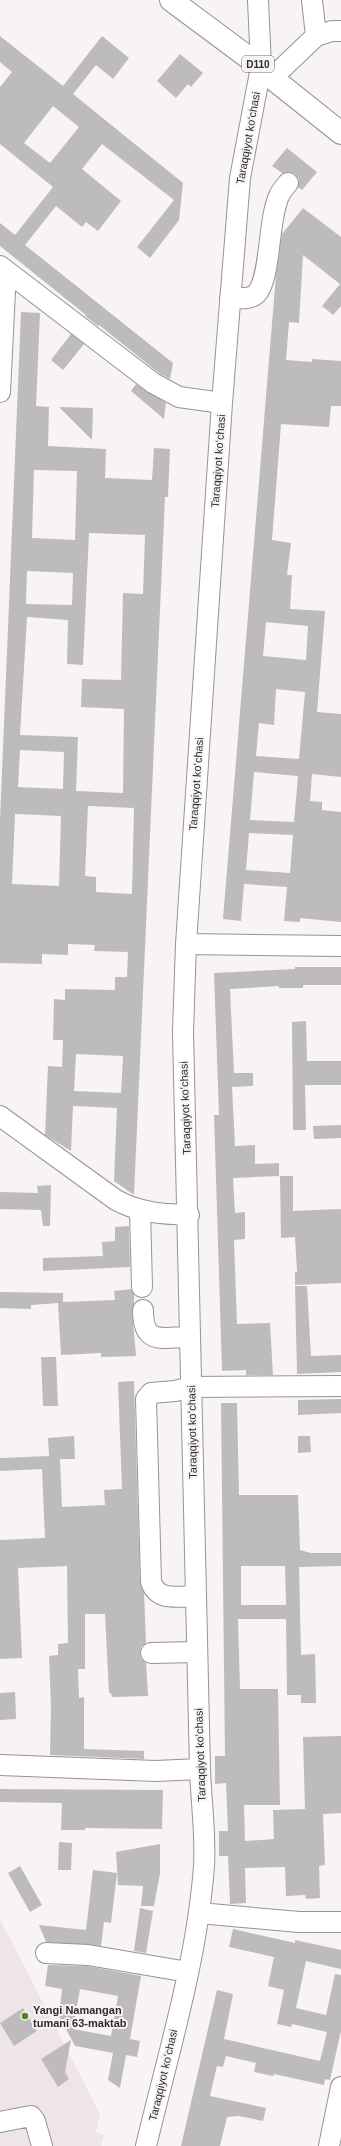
<svg xmlns="http://www.w3.org/2000/svg" width="341" height="2146" viewBox="0 0 341 2146" font-family="Arial,sans-serif">
	<style>
		.built { fill: #efe4ea }
		.building { fill: #bebbbd; fill-rule: evenodd }
		.lines { fill: none; stroke-linecap: round; stroke-linejoin: round }
		.minor-casing { stroke: #979395; stroke-width: 22 }
		.major-casing { stroke: #979395; stroke-width: 24 }
		.minor { stroke: #fff; stroke-width: 20 }
		.major { stroke: #fff; stroke-width: 22 }
		.poi-dot { fill: #538417; stroke: #f7f3f6; stroke-width: 1.5 }
		.labels { text-anchor: middle; stroke-width: 4; stroke-linejoin: round; paint-order: stroke }
		.shield { fill: #f7f3f6; stroke: #6a6769; stroke-width: 1 }
		.shield-label { font-size: 10px; font-weight: bold; fill: #2d2b2c }
		.street-label { font-size: 11px; fill: #2d2b2c; stroke: #f7f3f6 }
		.poi-label { font-size: 11px; font-weight: bold; fill: #2d2b2c; stroke: #f7f3f6; text-anchor: start }
	</style>
	<rect width="100%" height="100%" fill="#f7f3f6"/>
	<path class="built" d="M0,1919L100,2114L96,2132L104,2135L101,2146H0Z"/>
	<path class="building" d="M0,36L63,86L102,36L129,58L113,79L96,65L73,94L183,183L179,220L150,258L137,247L174,200L102,144L82,169L121,201L98,231L86,222L82,227L56,206L25,245L173,363L170,379L159,373L99,325L98,326L85,316L86,315L0,246V223L15,235L53,187L0,144V87L12,72L0,62ZM53,106L79,127L50,163L24,143Z
		M180,54L203,73L191,87L188,84L176,98L157,81Z
		M287,148L317,172L302,190L298,187L299,179L295,174L289,172L282,173L272,166Z
		M303,208L341,237V306L333,315L322,306L340,284L303,255L299,323L289,322L286,360L312,362V359L341,361V406H331L329,427L281,424L272,540L291,543L287,575H292L290,609L325,611L317,712L341,714V777L312,774L310,801L322,802V810L341,812V922L300,918V922L284,921L287,887L244,884L241,921L223,919L276,275L282,234ZM266,622L308,626L306,660L263,656ZM276,689L305,692L299,759L256,756L259,723L274,725ZM254,772L298,776L294,822L250,820ZM249,833L293,835L290,873L246,870Z
		M21,312L40,313L36,406L49,407L48,446L106,449L105,478L152,480L154,448L170,449L168,497H165L134,1195L114,1181L117,1108L73,1106L71,1151L45,1135L48,1066L62,1067L63,1040H53L54,999L65,1000V989L115,990V977H127L128,952L94,951L95,945L68,944V955L42,954V964L0,963V821ZM34,470L77,471L75,540L32,538ZM89,533L145,535L143,594L123,593L121,680L82,679L81,707L124,709L123,793L76,791L78,737L20,735L27,617L68,620L67,664L83,665ZM27,571L73,573L72,605L26,604ZM20,750L64,752L63,789L18,787ZM88,806L134,808L132,894L96,892V877L85,876ZM15,814L61,816L59,886L12,884ZM76,1054L123,1056L121,1093L74,1091Z
		M71,334L84,344L63,370L51,360Z
		M136,384L166,403L164,419L131,391Z
		M59,407L93,408L92,440Z
		M295,967H341V985H303V988H279V986L230,989L234,1073H253V1086L232,1087L235,1146L255,1145V1164L279,1163V1176L233,1178L235,1213L245,1212V1239L234,1240L237,1324L270,1323L273,1375H246V1370L222,1371L214,1115H219L214,973L295,969Z
		M306,1021L307,1061H341V1085H305L306,1130H293L292,1022Z
		M341,1125V1138L314,1139L313,1126Z
		M280,1176H293V1211L341,1209V1283L295,1285V1272H297L295,1237L281,1238Z
		M51,1185L50,1226H43L41,1210L0,1209V1192L38,1193L37,1186Z
		M129,1226L130,1267L43,1271V1258L103,1256L102,1242L115,1241V1227Z
		M295,1286H307L311,1356L341,1355V1372L297,1374Z
		M131,1289L134,1294V1303L132,1311L136,1356L101,1357V1353L61,1355L58,1303L31,1305V1309L0,1308V1292L63,1293V1302L115,1300L114,1291Z
		M41,1357H56L58,1406H43Z
		M134,1381L140,1582L144,1593L146,1643L141,1647L140,1654L141,1659L146,1663L148,1696L112,1697L111,1693H109L105,1614H85V1669H78L79,1698L84,1697V1749L144,1751V1759L50,1755L51,1706L49,1656L58,1655V1644L68,1643L67,1566L18,1568L22,1658L0,1659V1540L45,1538L42,1469L0,1471V1458L49,1456L48,1438L74,1436L75,1459H60L62,1507L105,1505L104,1490L122,1489L118,1382Z
		M341,1399V1413L298,1415V1400Z
		M221,1403H237L239,1495H298L300,1550L311,1553H341V1566L299,1567L301,1655L315,1654L316,1703H301V1695H287L286,1619H238L240,1689H278L280,1805H244L245,1841L274,1839L273,1810L305,1809L303,1737L341,1736V1813L323,1814L325,1865L319,1866L320,1898L306,1899L305,1895L286,1896L285,1867L245,1868L246,1903L230,1904L228,1856H219V1831H228L226,1783L215,1784V1756H225ZM241,1566H285L286,1605H241Z
		M298,1436H310L311,1452L298,1453Z
		M15,1692L16,1719L0,1720V1693Z
		M0,1789L163,1790L162,1829L85,1828V1830H61L62,1803L0,1802Z
		M59,1842L72,1843L71,1870H58Z
		M160,1844V1873L154,1906H141L143,1886L118,1885L116,1852Z
		M20,1866L42,1905L30,1912L8,1873Z
		M93,1870L117,1873L111,1923L104,1922L101,1946L46,1942L39,1925L86,1930Z
		M140,1908L153,1911L146,1953L134,1951Z
		M233,1929L295,1943V1940L341,1950V1969L306,1961L296,2008L326,2015L335,1974L341,1975V2031L330,2080L325,2079L324,2085L274,2074L273,2076L254,2072L256,2063L226,2056L223,2067L217,2066L210,2096L266,2108L263,2121L239,2116L227,2117L220,2146H181L217,1990L233,1994L224,2039L320,2061L327,2032L292,2024L291,2027L277,2024L284,1990L268,1986L274,1957L229,1947Z
		M48,1965L87,1966L141,1976L130,2039L140,2041L137,2057L126,2055L120,2088L108,2080L113,2053L75,2046L59,2016L62,1989L45,1986ZM80,1989L118,1996L111,2036L73,2029Z
		M23,2008L37,2031L14,2046L0,2023Z
		M71,2040L65,2072L69,2079L58,2087L41,2059Z"/>
	<g class="lines">
		<defs>
			<path id="minor" d="M312,0L316,36
				M272,78L316,36L332,31H341
				M0,266L153,383L179,397L222,403
				M230,298C239,298 251,300 257,293C271,277 268,219 279,196C281,191 285,187 288,183
				M0,392L6,271
				M186,944L341,946
				M0,1116L116,1200C140,1213 162,1214 189,1215
				M140,1210L142,1287
				M143,1310C143,1346 162,1337 190,1337
				M196,1596C178,1596 158,1602 151,1582L146,1399L151,1393L175,1391L191,1387L341,1386
				M151,1653L197,1652
				M0,1765L156,1771L200,1769
				M199,1913L299,1922H341
				M46,1953L88,1955L188,1972
				M0,2122L31,2116L35,2121L42,2146
				M146,2146C168,2054 197,1961 204,1866C206,1835 201,1801 200,1769L183,1032L186,944L222,403L240,178L261,67L258,0
				M329,2146L341,2087"/>
			<path id="major" d="M171,0L261,67L272,78L341,133"/>
		</defs>
		<use href="#minor" class="minor-casing"/>
		<use href="#major" class="major-casing"/>
		<use href="#minor" class="minor"/>
		<use href="#major" class="major"/>
	</g>
	<circle class="poi-dot" cx="25" cy="2016" r="4"/>
	<g class="labels">
		<rect class="shield" x="242" y="56" width="32" height="16" rx="3"/>
		<g class="shield-label">
			<text x="258" y="68">D110</text>
		</g>
		<g class="street-label">
			<text transform="translate(248 138) rotate(-80)" y="4">Taraqqiyot koʻchasi</text>
			<text transform="translate(218 461) rotate(-86)" y="4">Taraqqiyot koʻchasi</text>
			<text transform="translate(196 784) rotate(-86)" y="4">Taraqqiyot koʻchasi</text>
			<text transform="translate(185 1108) rotate(-92)" y="4">Taraqqiyot koʻchasi</text>
			<text transform="translate(192 1432) rotate(-91)" y="4">Taraqqiyot koʻchasi</text>
			<text transform="translate(200 1755) rotate(-92)" y="4">Taraqqiyot koʻchasi</text>
			<text transform="translate(163 2075) rotate(-77)" y="4">Taraqqiyot koʻchasi</text>
		</g>
		<g class="poi-label">
			<text x="33" y="2014">Yangi Namangan<tspan x="33" dy="13">tumani 63-maktab</tspan></text>
		</g>
	</g>
</svg>
